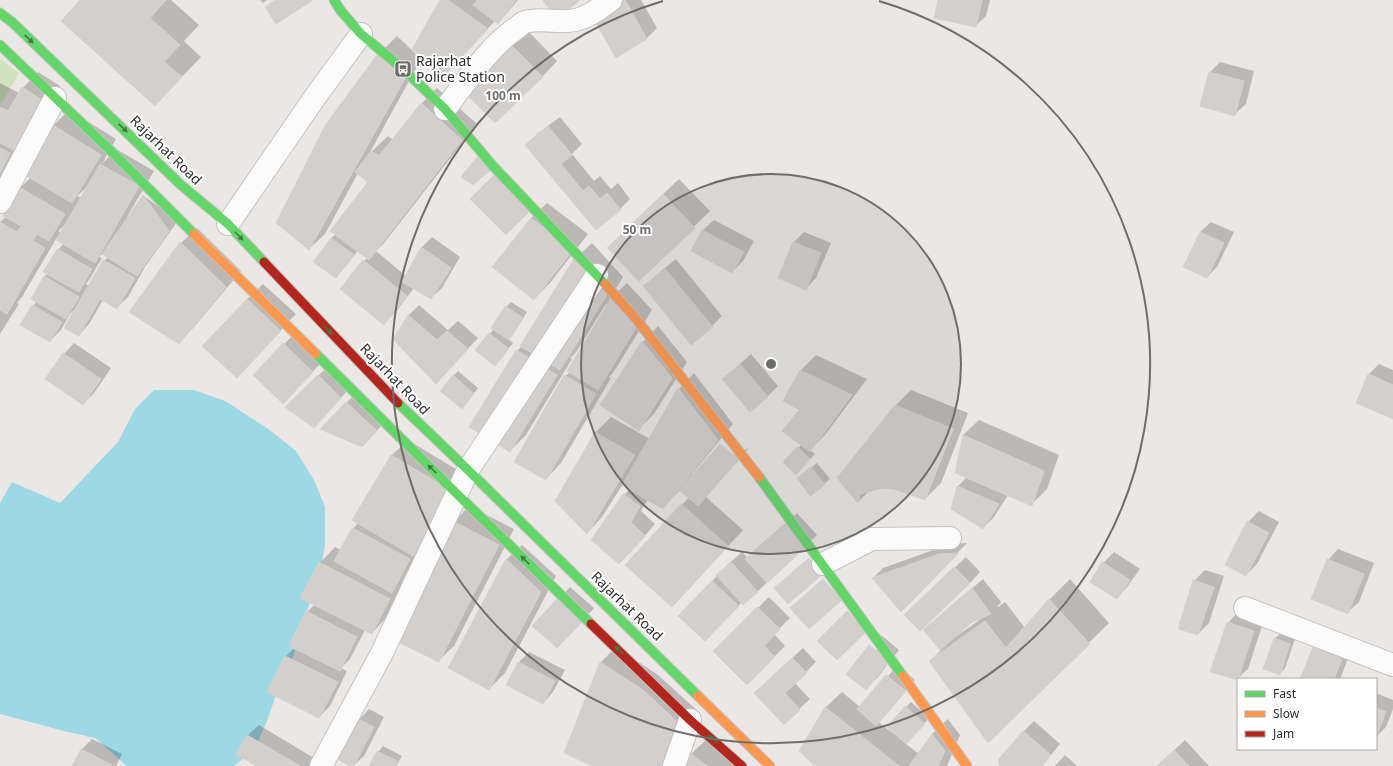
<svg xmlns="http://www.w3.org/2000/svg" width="1393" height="766" viewBox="0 0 1393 766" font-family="'Noto Sans',sans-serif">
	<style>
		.green { fill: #d0e3c0 }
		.water { fill: #9ed8e5 }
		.shadow { fill: #0003; fill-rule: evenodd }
		.building { fill: #d2cfcd; stroke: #d5d3d0 }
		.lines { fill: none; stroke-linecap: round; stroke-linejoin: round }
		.street-casing { stroke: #c3c2c2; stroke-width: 24 }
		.fast-casing { stroke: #c3c2c2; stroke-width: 11 }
		.slow-casing { stroke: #c3c2c2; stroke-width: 11 }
		.jam-casing { stroke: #c3c2c2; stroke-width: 11 }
		.street { stroke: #fcfbfb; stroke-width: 22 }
		.fast { stroke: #63d668; stroke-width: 9 }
		.slow { stroke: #ff974d; stroke-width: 9 }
		.jam { stroke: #b3261e; stroke-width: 9 }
		.oneway { fill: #457948 }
		.ring { fill: none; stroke: #6f6e6d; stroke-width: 2 }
		.labels { text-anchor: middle; stroke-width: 4; stroke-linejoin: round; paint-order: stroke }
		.poi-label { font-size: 14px; fill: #2d2d2d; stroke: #fff; text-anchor: start }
		.street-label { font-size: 14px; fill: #2d2d2d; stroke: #fff }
		.centre { fill: #6f6e6d; stroke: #fff; stroke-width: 2 }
		.ring-label { font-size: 12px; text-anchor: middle; font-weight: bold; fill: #6f6e6d; stroke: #fff; stroke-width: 4; stroke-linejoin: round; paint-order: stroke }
	</style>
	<rect width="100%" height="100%" fill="#eae7e4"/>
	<path class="green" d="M0,59L19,73L2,103L0,102Z"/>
	<path class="water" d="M154,390H194L225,401L267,428L296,451L315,482L325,507V544L319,580L302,623L292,661L277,692L267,721L254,750L234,766H127L95,738L64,731L0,714V503L12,482L60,503L118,442L135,409Z"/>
	<path class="shadow" d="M81,0H171L199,25L184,41L201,57L174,85Z
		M260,0H267L263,3Z
		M442,0H518L508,12L498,23L495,21L444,75Z
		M617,0H641L657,28L647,38L616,56Z
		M939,0H990L986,16L975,26Z
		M528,31L557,61L542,77L481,76Z
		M397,36L421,59L369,154L388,136L393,140L421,104L437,88L477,124L384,243L376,251L406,276L422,247L432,237L460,257L442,288L431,298L414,288L395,313L384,323L364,261L368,257L358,250L346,266L336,277L331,238L336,234L369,182L358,173L325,234L309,249L381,52Z
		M1220,62L1254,71L1246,104L1235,114L1209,73Z
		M38,72L60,86L30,133L0,182V83L19,93L23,88Z
		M69,110L116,139L102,164L116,149L154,171L127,217L128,218L143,196L179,219L145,267L128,297L117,307L103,300L89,324L79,335L76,308L70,314L61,330L50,341L33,306L37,301L44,277L48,273L58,250L64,243L56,239L22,297L17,303L19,304L0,334V222L6,217L20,188L31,177L53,126ZM88,186L81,198L77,196ZM66,224L61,233L58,231ZM103,253L108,257L104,261L89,286L86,284L89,280L102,258L99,257Z
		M560,117L582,144L572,154L594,181L600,176L611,189L618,183L630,199L620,209L596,229L527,145L537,134Z
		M679,179L710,211L639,280L623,232Z
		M547,203L588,234L550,283L534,299L531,218Z
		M714,220L754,241L743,261L732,272L692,250L703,230Z
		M1211,222L1234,232L1217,267L1207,277L1200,232Z
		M197,228L241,271L194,327L179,343L131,312L181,243Z
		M804,232L831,243L816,278L806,289L794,242Z
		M592,243L623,277L609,300L627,283L652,310L613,373L609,377L611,378L561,463L546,479L565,376L570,372L608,305L606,304L575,354L570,358L572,359L526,435L510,451L517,351L522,346L576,258Z
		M676,259L722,316L712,326L644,287L655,276Z
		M263,284L296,314L252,361L247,299Z
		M511,302L527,312L514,333L508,339L513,343L500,360L476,350L494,329L506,307Z
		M419,305L448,330L458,321L478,338L446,372L394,339L409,315Z
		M658,326L687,362L654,414L638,430L643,342Z
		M295,333L323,361L293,392L254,375Z
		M74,343L111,368L94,393L83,404L64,354Z
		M751,354L778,386L767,397L723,379Z
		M816,355L867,379L825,435L810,450L815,454L801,469L785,462L801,445L800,371Z
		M1379,364L1393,370V418L1369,374Z
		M329,365L351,387L324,416L287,407Z
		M458,371L478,388L467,402L453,376Z
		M694,373L733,424L692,474L694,475L749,448L706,497L743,530L688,590L682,505L689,497L680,490L663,507L648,499L641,511L655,524L630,553L592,540L624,495L630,489L623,484L602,517L587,533L596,432L611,417L650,439L679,389Z
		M911,390L968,413L941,483L925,499L894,488L883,487L869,491L858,502L839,478L895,406Z
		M357,392L387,420L373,435L346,403Z
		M979,420L1059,455L1047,489L1031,505L1008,495L994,517L983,528L958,486L967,477L963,435Z
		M408,440L467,476L428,539L419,548H420L402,581L405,583L387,617L372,633L365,630L350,659L341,668L347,671L330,706L319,717L268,691L286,656L295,647L307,612L315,604L320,563L335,547L341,550L353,529L359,522L353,519L392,455Z
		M817,463L830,479L811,495L798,478Z
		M469,506L514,529L454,646L438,661L454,522Z
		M1259,511L1279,522L1257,564L1246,575L1248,522Z
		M797,513L817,535L758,591L742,602L716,629L680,616L728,564L742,552L748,558Z
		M967,543L901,610L873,578L883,568L950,544Z
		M522,545L556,576L505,673L489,689L506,560Z
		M1338,549L1374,563L1359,602L1348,612L1328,560Z
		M1114,552L1140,569L1127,587L1117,598L1091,581L1103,563Z
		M966,557L980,572L970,583L916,604Z
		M1205,570L1224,576L1209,623L1198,634L1194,581Z
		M983,579L1001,602L997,607H998L1005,602L1025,628L1050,599L1070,579L1109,623L988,742L930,661L941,650L924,630L935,620ZM984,617L955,637L954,636L970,622Z
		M570,587L594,608L568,637L560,598Z
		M769,597L790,618L774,634L785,646L747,684L714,651Z
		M1238,612L1264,620L1248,669L1237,679L1228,623Z
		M1280,634L1295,639L1285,668L1280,673L1274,639Z
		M881,635L899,650L877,678L866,688Z
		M1324,637L1352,648L1340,679H1301L1313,647Z
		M616,647L658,675L700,713L683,750L595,766L600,663Z
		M803,648L816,662L795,683L810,699L784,723L766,682Z
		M529,652L565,670L553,692L543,703L518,663Z
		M898,665L915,680L878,722L893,733L906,707L911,702L929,718L906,744L919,754L932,734L948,719L960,735L947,766H816L800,751L826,707L842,692L860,707Z
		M1376,693L1393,700V709L1386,727L1376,737Z
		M369,709L384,717L364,756L353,766H352L359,720Z
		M1034,721L1060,744L1042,766H1002L1023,732Z
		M259,725L319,761L316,766H258L237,754L248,735Z
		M92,739L122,754L116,766H73L81,750Z
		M707,739L744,766H682L691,754Z
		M1185,740L1209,766H1157L1159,764Z
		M383,746L402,756L396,766H370L378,752Z
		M1065,755L1077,766H1055Z"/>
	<path class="building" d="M80,0H166L150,18L180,45L164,62L182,77L155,106L61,21Z
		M275,0H313L276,24L265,7Z
		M440,0H448L488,29L444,76L412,49Z
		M477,0H516L498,24L473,5Z
		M544,0H580L558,18L543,1Z
		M625,0L647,39L616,58L593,18Z
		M938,0H982L976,27L934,18Z
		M512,46L543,77L495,123L464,92Z
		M380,51L407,75L309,250L276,223L326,124Z
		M1209,72L1244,81L1235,116L1200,106Z
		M22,87L45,102L14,150L0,143V107L8,111Z
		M421,103L462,140L369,260L330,231L368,182L355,172L371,151L379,156Z
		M53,125L101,155L72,203L22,173Z
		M548,126L572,155L561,164L583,191L589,186L600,199L607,193L621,210L596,230L525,145Z
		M0,148L10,153L0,173Z
		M477,157L493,168L473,185L461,177Z
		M100,164L139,186L95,263L56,240Z
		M495,174L531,210L506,235L470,199Z
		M19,187L65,214L49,241L37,234L33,241L45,248L7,314L0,310V222L17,232L21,226L3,216Z
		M663,194L695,228L639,281L607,248Z
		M143,195L169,231L137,276L102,254Z
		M531,218L573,250L534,300L492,267Z
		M702,230L744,252L732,273L691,251Z
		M1200,232L1224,243L1207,278L1183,267Z
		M331,238L354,255L336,278L313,262Z
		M180,242L226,287L179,344L129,312Z
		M793,242L821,253L806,290L778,278Z
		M421,247L451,268L431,299L402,282Z
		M57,249L92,269L79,292L43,272Z
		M575,257L608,293L560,370L520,346Z
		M103,260L135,278L117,309L100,299L79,336L64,328Z
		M363,260L407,296L384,325L340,289Z
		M665,269L713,327L691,345L643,286Z
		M44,276L79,297L66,319L31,299Z
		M611,298L637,326L598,390L567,371Z
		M247,299L281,331L237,378L202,346Z
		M32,305L62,322L50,342L20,325Z
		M505,306L523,318L509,340L491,328Z
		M408,315L437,340L447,331L468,349L436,384L393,339Z
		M489,333L509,349L495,366L475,350Z
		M642,341L672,378L639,431L600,405Z
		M283,343L313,372L283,404L253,375Z
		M516,350L557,375L510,452L469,427Z
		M63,353L101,379L83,405L45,379Z
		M740,364L768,397L750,412L722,379Z
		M800,370L852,395L810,452L782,431L799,410L783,401Z
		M1368,374L1393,385V419L1356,403Z
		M318,375L341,398L314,428L285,407Z
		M453,375L474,394L462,409L440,391Z
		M564,375L596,394L546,480L514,462Z
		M678,388L718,440L663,509L622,485Z
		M346,402L377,431L362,447L320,429Z
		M895,405L953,429L925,500L894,489L883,488L860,494L858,503L837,478Z
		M595,432L635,455L587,534L555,501Z
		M963,435L1044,471L1032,506L955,473Z
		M720,444L739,459L698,506L679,490Z
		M797,447L810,459L796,475L783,462Z
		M391,455L452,491L413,556L352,520Z
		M811,467L825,485L810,496L797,478Z
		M957,486L999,504L983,529L951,509Z
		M623,494L640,506L631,522L645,536L619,564L591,540Z
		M681,504L728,546L672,607L625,565Z
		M453,521L499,545L439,662L392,639Z
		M1247,521L1269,533L1246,576L1225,565Z
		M785,523L807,546L767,583L745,559Z
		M352,528L410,559L392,593L334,561Z
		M959,553L901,612L872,578L939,554Z
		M809,558L823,574L788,604L774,588Z
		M506,559L541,592L489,690L448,668Z
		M1327,559L1364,574L1348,614L1311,599Z
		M319,562L390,599L372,634L300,598Z
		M731,562L758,592L743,605L716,575Z
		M1102,562L1130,580L1117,599L1090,582Z
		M954,567L970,583L920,631L904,615Z
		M823,579L842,600L809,629L790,608Z
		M1193,580L1214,587L1198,635L1178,629Z
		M712,581L739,606L705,641L678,616Z
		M972,588L991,614L971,623L940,650L923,630Z
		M559,597L584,620L557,648L532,626Z
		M1049,599L1090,644L988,743L929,661L985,621L1006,648Z
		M757,607L780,629L764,646L775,657L747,685L713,651Z
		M306,611L357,637L340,671L289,646Z
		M847,611L867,631L837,660L817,641Z
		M1227,622L1254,631L1238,680L1210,672Z
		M1274,638L1290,644L1280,675L1263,669Z
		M869,645L889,661L866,690L846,674Z
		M1313,647L1342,659L1334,679H1300Z
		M285,656L338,682L319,718L267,692Z
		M792,658L807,673L785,693L800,710L784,725L754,693Z
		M518,662L555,681L543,704L506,685Z
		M600,662L643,690L685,729L668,766H592L564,753Z
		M886,675L906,691L876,726L857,709Z
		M905,706L925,724L906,744L887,727Z
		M825,707L899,766H815L799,751Z
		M1376,708L1386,712L1376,737Z
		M358,719L374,727L354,766H350L337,759Z
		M1023,731L1051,755L1041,766H1000L998,760Z
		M932,734L945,751L938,766H909Z
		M247,735L300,766H256L236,754Z
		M81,749L112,765V766H72Z
		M1174,750L1189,766H1157Z
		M377,751L397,761L395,766H369Z
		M690,753L707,766H681Z"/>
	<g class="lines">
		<defs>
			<path id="street" d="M445,109C467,81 486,50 515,29C518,27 522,23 525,22C539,18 554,22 568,21C583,21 599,9 611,0
				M0,202L55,98
				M228,224L313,100L361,34
				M823,564L872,539L950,538
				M1245,608L1393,665
				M321,766L382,653L468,470L597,275
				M674,766L690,720"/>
			<path id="fast" d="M334,0L341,11L361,34L403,69L445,109L493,166L605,284
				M0,13L12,22L181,185L228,224L264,262
				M0,45L110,150L194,234
				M316,354L457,494L591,624
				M398,403L468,470L698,696
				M759,477L903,676"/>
			<path id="slow" d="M194,234L316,354
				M605,284L637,320L759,477
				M903,676L967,766
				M698,696L770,766"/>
			<path id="jam" d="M264,262L398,403
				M591,624L690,720L742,766"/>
		</defs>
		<use href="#street" class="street-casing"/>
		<use href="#fast" class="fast-casing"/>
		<use href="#slow" class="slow-casing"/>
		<use href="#jam" class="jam-casing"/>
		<use href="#street" class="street"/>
		<use href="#fast" class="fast"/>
		<use href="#slow" class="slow"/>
		<use href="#jam" class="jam"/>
	</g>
	<defs><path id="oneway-solid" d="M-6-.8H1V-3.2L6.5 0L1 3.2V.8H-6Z"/></defs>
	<g class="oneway">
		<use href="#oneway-solid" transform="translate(29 39) rotate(43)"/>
		<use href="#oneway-solid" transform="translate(123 128) rotate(44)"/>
		<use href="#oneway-solid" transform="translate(239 236) rotate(46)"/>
		<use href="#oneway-solid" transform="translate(328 330) rotate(46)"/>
		<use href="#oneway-solid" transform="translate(432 469) rotate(-135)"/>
		<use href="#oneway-solid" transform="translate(525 560) rotate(-136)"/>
		<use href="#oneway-solid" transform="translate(619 650) rotate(-135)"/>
		<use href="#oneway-solid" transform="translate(713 739) rotate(-140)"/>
	</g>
	<circle cx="771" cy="364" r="190" fill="#6f6e6d" fill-opacity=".12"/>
	<g class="ring">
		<circle cx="771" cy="364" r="190"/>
		<path d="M879 1A379 379 0 1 1 663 1"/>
	</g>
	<defs>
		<symbol id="bus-square" viewBox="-11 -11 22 22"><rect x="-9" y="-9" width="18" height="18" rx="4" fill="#6f6e6d" stroke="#fff"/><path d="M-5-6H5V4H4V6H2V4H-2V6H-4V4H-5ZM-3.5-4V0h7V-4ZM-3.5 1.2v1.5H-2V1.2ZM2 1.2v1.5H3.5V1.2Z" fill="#fff"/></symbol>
	</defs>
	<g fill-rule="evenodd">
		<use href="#bus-square" x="393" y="59" width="20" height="20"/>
	</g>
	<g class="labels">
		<g class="poi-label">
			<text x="416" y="66">Rajarhat<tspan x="416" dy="16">Police Station</tspan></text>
		</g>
		<g class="street-label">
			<text transform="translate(166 150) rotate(44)" y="5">Rajarhat Road</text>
			<text transform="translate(395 379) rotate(46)" y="5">Rajarhat Road</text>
			<text transform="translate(627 606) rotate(44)" y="5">Rajarhat Road</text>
		</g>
	</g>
	<circle cx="771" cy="364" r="6" class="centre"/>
	<g class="ring-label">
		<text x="503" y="100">100 m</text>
		<text x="637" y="234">50 m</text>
	</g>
	<rect x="1237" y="678" width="140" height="72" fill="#ffffff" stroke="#ababab"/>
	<rect x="1245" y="691" width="20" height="6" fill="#63d668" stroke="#ababab"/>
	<text x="1273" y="698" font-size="12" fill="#2d2d2d">Fast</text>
	<rect x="1245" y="711" width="20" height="6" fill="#ff974d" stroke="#ababab"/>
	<text x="1273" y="718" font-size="12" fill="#2d2d2d">Slow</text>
	<rect x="1245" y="731" width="20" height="6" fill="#b3261e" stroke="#ababab"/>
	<text x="1273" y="738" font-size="12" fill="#2d2d2d">Jam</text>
</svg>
